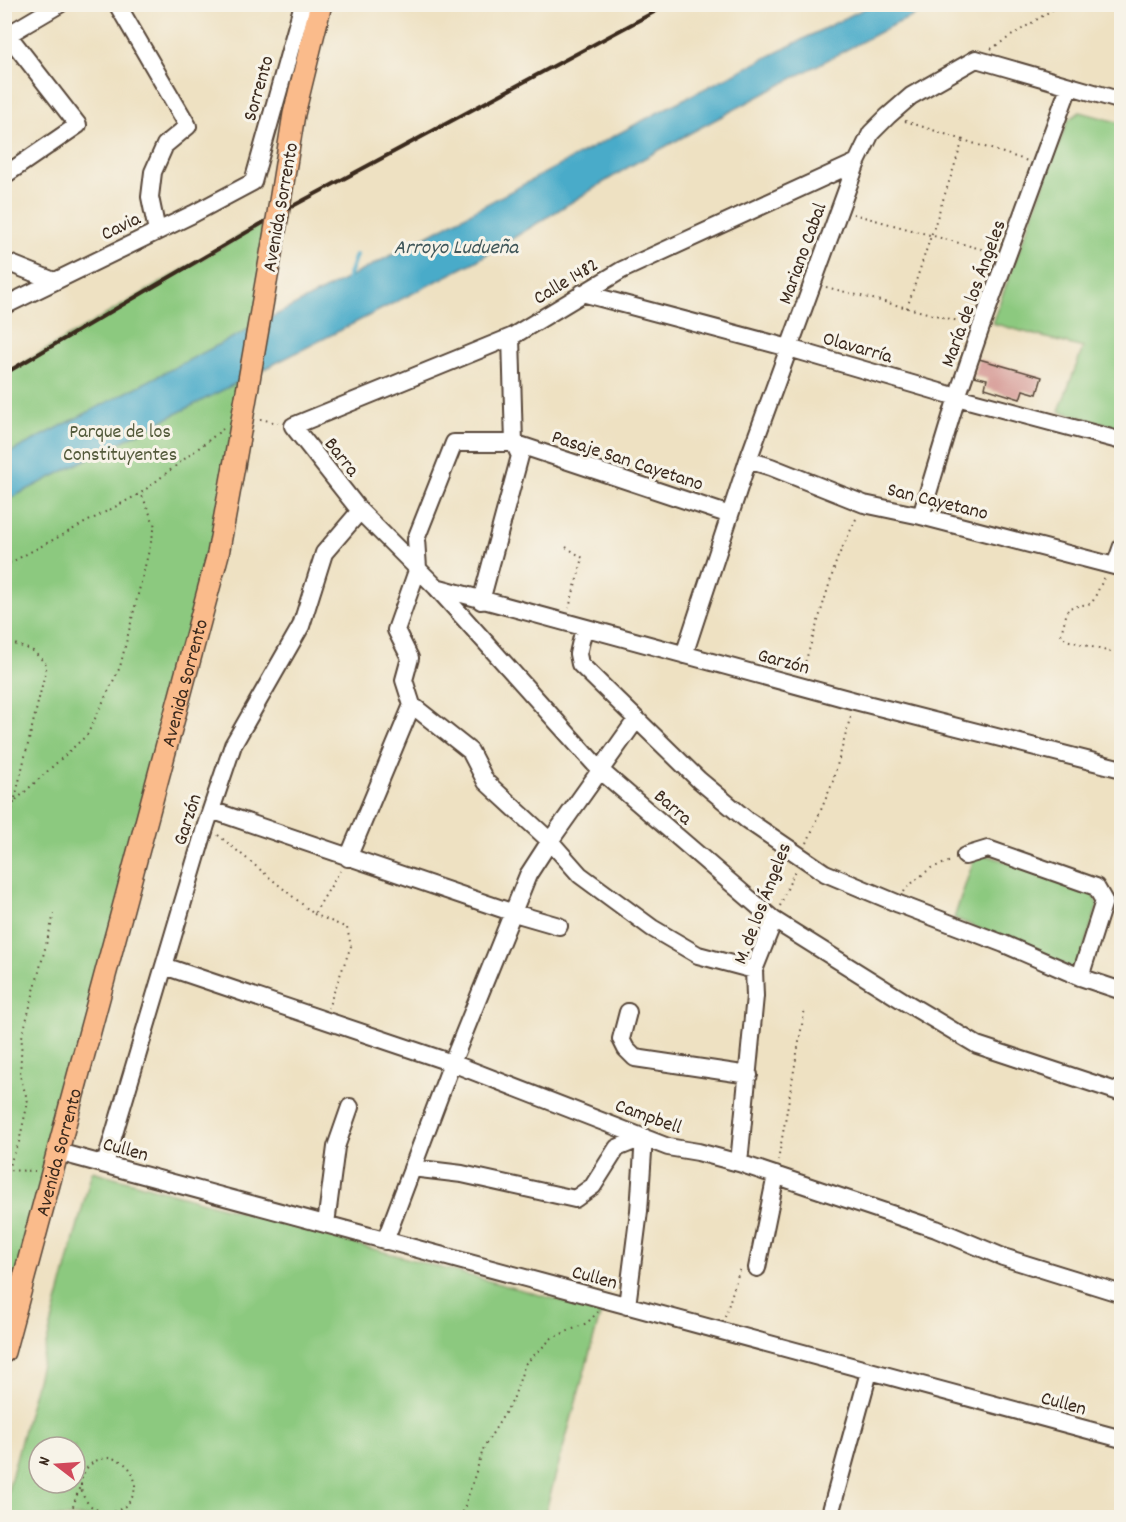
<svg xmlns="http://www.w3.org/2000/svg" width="1126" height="1522" viewBox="0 0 1126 1522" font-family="Dekko,sans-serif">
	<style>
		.green { fill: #8cc97f; stroke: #647a4e; stroke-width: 1.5; fill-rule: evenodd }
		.water { fill: #49abc9; stroke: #426a74; stroke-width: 1.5 }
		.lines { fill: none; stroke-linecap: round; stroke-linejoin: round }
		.stream { stroke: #49abc9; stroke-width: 4 }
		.building { fill: #d69a95 }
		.minor-casing { stroke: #564537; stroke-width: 20 }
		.major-casing { stroke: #564537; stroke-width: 24 }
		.path { stroke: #564537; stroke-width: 2; stroke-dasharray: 1.5 4.5; stroke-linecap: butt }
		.minor { stroke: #fff; stroke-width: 16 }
		.major { stroke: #fabb8b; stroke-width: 21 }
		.rail { stroke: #3b2a1e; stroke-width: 4 }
		.major-bridge-casing { stroke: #564537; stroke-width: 24; stroke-linecap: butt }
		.major-bridge { stroke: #fabb8b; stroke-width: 21 }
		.labels { text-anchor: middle; stroke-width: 6; stroke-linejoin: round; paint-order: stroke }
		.street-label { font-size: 20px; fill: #3b2a1e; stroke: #f7f3e8 }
		.park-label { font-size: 20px; fill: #535a3b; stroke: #f7f3e8 }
		.water-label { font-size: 21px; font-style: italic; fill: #40575a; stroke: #f7f3e8 }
	</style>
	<rect width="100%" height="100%" fill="#f7f3e8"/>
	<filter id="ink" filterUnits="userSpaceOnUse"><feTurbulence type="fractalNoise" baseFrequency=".0167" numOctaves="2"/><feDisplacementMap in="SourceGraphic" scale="12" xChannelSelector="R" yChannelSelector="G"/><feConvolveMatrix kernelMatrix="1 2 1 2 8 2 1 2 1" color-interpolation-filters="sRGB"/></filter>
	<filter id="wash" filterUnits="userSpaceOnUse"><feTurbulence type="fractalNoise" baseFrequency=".008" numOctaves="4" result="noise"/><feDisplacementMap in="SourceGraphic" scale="24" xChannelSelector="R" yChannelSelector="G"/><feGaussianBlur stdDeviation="1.35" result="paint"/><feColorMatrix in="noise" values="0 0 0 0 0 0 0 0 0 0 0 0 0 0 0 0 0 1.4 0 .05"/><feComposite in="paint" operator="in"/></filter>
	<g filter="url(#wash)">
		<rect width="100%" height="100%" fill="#eee1c2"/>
		<path class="green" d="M1080,112L1121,123V428L1059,411L1083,348L992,323L1068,120Z
			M278,214L218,554L5,1352V374Z
			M975,856H990L1091,891L1098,905L1077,970L954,918Z
			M92,1171L601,1312L544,1517H5V1501ZM39,1447H75V1483H39Z"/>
		<path class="water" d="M871,5H938L891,26L692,132L630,166L476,261L5,501V455L369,267L670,106Z"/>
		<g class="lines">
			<path class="stream" d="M346,283L356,255"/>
		</g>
		<g id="blocks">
			<path class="building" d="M979,359L1042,377L1037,394L1023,390L1020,399L985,388L987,379L974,376Z"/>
		</g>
	</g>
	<g filter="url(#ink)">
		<use href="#blocks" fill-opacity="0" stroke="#564537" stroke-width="1.5"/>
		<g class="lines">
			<defs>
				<path id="minor" d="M117,4L188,126L165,145L153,172L150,197L157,231
					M4,30L78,125L5,175
					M4,37L60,4
					M857,162L622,270L511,337L293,426L360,511L436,587L600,770L774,920L905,1002L977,1045L1122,1093
					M4,261L54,281
					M582,293L789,348L957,397L1122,441
					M4,306L193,214L253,182L303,4
					M748,460L771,467L864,504L921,516L1122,568
					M730,515L514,443H454L416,539L418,568L396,630L410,658L404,680L412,705L470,751L486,782L550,841L580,875L652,928L698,955L754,970
					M921,516L957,397L981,327L1069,87
					M1115,566L1122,546
					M436,587L855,701L1122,769
					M481,601L520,456L514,443L511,337
					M584,628L578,654L580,664L699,780L747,820L825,873L899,904L1004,944L1080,977L1122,991
					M684,655L748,460L857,162L871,133L888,116L911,96L976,59L1122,101
					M211,810L514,913L559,926
					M965,856L988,849L1096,887L1104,901L1080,977
					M348,858L412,705
					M164,966L452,1063L668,1147L698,1152L739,1163L936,1229L1003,1257L1122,1294
					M628,1012L621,1039L626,1049L635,1058L749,1075
					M58,1152L1122,1439
					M739,1163L755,996L754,970L774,920
					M105,1164L206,825L233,745L301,626L324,553L360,511
					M412,1168L462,1174L575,1199L593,1186L617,1148L644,1137
					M326,1224L336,1147L350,1107
					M385,1241L452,1063L528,875L550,841L636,720
					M757,1268L776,1175
					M627,1306L639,1211L644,1137
					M829,1518L869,1372"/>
				<g id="major">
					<path d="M278,214L294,114L321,4"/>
					<path id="s1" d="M4,1352L218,554L234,466"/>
				</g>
			</defs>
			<use href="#minor" class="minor-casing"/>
			<use href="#major" class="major-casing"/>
			<path class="path" d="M991,49L1061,4
				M905,121L1028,161
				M853,214L992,252
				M826,287L966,323
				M907,308L963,140
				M260,419L278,423
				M566,547L583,558L569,608
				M4,566L141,493L223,429
				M1104,578L1092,603L1068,608L1061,634L1066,640L1122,655
				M4,640L33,651L47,665L4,844
				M802,673L837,559L857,517
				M16,800L87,735L120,667L155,526L141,493
				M218,835L314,914L340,871
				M807,843L832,784L851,715
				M904,892L906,888L931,868L951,861
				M780,906L795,870
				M314,914L347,928L351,946L328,1008
				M778,1161L805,1008
				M4,1170L35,1171
				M7,1170L19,1142L28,1102L20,1076L22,1037L54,914
				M725,1317L740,1268H742
				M81 1485a27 27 0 1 1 54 0a27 27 0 1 1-54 0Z
				M69,1518L80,1486
				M115,1518L121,1509
				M461,1518L484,1447L513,1400L525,1364L552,1338L587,1323L598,1312"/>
			<use href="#minor" class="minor"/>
			<use href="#major" class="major"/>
			<path class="rail" d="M4,374L278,214L669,4"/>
			<defs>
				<path id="major-bridge" d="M234,466L278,214"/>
			</defs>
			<use href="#major-bridge" class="major-bridge-casing"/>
			<use href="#major-bridge" class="major-bridge"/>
		</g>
	</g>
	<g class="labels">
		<g class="street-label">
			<text transform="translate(257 88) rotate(-74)" y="7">Sorrento</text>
			<text transform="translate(279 207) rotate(-80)" y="7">Avenida Sorrento</text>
			<text transform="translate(120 225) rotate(-26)" y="7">Cavia</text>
			<text transform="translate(801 253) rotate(-70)" y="7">Mariano Cabal</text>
			<text transform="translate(565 280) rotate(-31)" y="7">Calle 1482</text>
			<text transform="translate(972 293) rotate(-70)" y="7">María de los Ángeles</text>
			<text transform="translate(858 346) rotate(16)" y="7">Olavarría</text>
			<text transform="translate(343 456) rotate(52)" y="7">Barra</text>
			<text transform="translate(628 459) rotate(18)" y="7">Pasaje San Cayetano</text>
			<text transform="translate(938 500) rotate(14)" y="7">San Cayetano</text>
			<text transform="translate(784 660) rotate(15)" y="7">Garzón</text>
			<text dy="7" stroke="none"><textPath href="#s1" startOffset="693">Avenida Sorrento</textPath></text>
			<text transform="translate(674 806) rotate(41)" y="7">Barra</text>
			<text transform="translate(186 819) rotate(-72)" y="7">Garzón</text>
			<text transform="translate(761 903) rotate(-69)" y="7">M. de los Ángeles</text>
			<text transform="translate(649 1115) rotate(20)" y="7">Campbell</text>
			<text transform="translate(126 1148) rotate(15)" y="7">Cullen</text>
			<text dy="7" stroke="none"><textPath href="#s1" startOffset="207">Avenida Sorrento</textPath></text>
			<text transform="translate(595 1276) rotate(15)" y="7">Cullen</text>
			<text transform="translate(1064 1402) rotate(15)" y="7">Cullen</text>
		</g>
		<g class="park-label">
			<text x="120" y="437">Parque de los<tspan x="120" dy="23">Constituyentes</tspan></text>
		</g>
		<g class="water-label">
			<text x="456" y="253">Arroyo Ludueña</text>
		</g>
	</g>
	<rect width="1126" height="1522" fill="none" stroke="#f7f3e8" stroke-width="24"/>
	<g transform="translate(57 1465) rotate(287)"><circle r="28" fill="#f7f3e8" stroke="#aca397" stroke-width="1.5"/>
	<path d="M0-4.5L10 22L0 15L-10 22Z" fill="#d1495b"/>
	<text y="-9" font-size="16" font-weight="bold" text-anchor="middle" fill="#3b2a1e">N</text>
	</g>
</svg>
